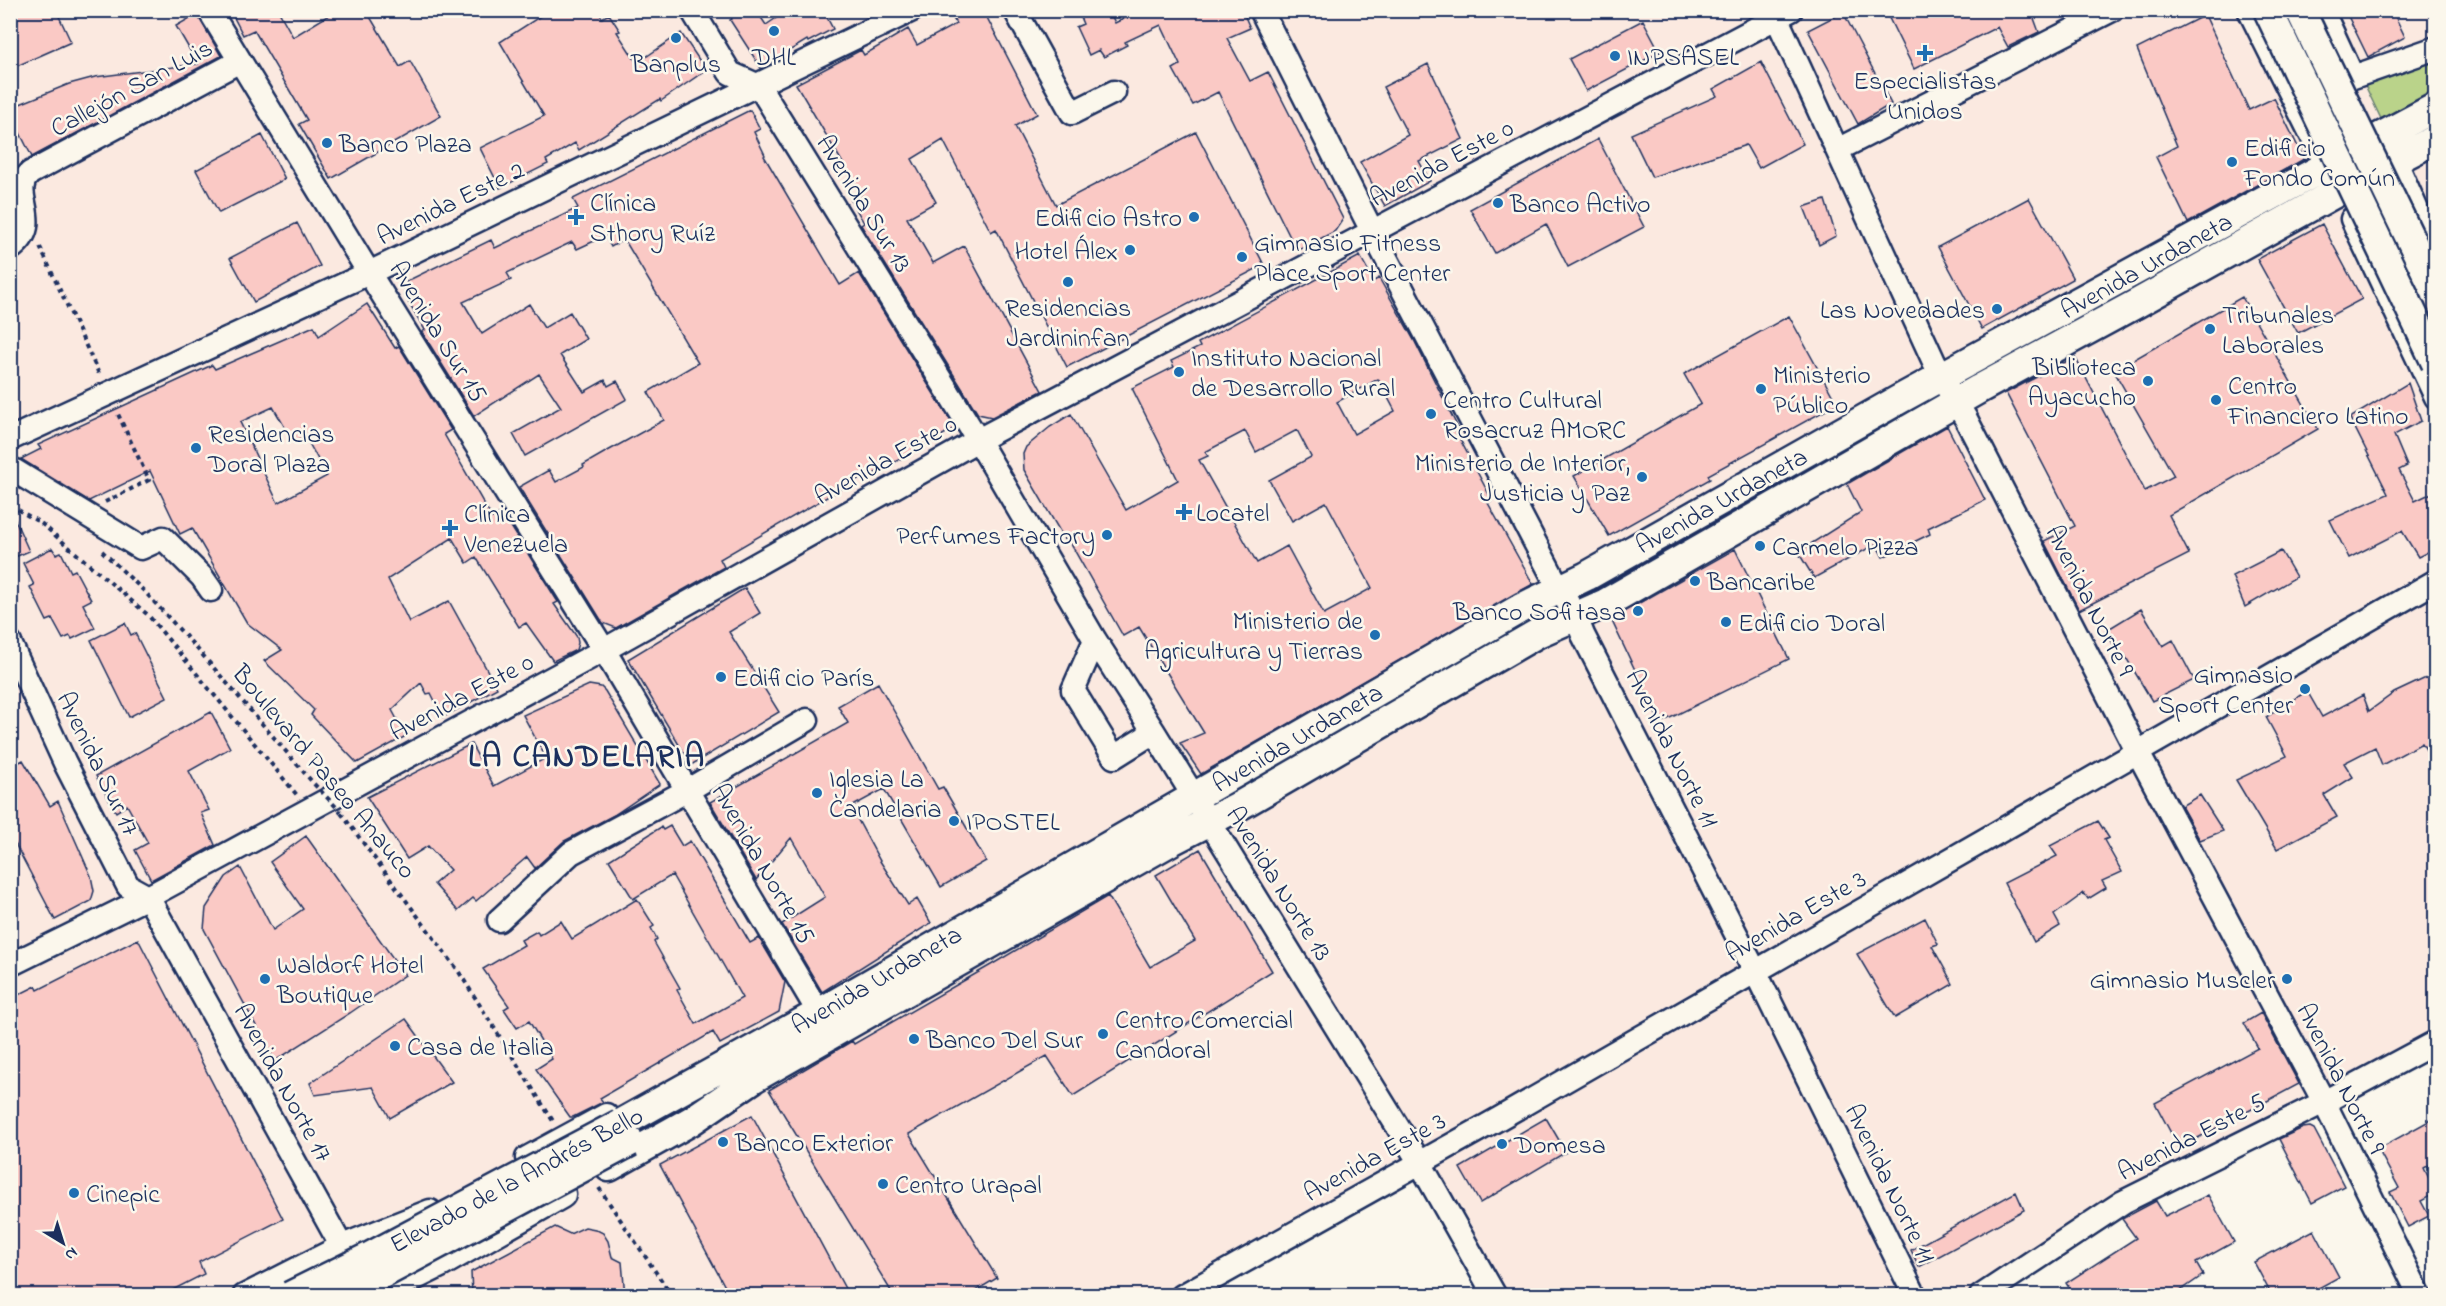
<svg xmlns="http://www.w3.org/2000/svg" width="2446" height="1306" viewBox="0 0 2446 1306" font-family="'Indie Flower',sans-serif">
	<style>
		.built { fill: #fbe9e0 }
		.green { fill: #bad38a; stroke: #6a8174; stroke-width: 1.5 }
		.building { fill: #fac9c5; stroke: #1b2f5e; stroke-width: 1.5; fill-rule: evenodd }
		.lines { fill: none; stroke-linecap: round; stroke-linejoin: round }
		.minor-casing { stroke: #1b2f5e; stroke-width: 27 }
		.major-casing { stroke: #1b2f5e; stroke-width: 33 }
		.path { stroke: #1b2f5e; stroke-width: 4; stroke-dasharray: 4.5 4.5; stroke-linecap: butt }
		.minor { stroke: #fbf7ec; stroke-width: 22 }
		.major { stroke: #fbf7ec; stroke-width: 28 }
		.major-bridge-casing { stroke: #1b2f5e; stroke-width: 33; stroke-linecap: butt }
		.path-bridge { stroke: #1b2f5e; stroke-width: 4; stroke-dasharray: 4.5 4.5; stroke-linecap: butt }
		.major-bridge { stroke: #fbf7ec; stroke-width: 28 }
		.poi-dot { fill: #1f6fb2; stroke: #fbf7ec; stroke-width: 2 }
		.labels { text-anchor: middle; stroke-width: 5; stroke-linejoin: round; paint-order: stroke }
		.poi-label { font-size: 26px; fill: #1b2f5e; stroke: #fbf7ec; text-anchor: start }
		.street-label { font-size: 26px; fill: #1b2f5e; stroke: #fbf7ec }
		.district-label { font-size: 32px; font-weight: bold; letter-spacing: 1.5px; fill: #1b2f5e; stroke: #fbf7ec }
	</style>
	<rect width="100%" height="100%" fill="#fbf7ec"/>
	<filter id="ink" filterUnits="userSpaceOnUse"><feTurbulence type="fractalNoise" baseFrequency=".0167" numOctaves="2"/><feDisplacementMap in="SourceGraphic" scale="12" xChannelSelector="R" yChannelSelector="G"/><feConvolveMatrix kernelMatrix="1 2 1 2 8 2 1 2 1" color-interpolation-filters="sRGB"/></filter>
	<g filter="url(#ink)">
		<path class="built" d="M10,11H2435V1032L1971,1295H1506L1416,1149L1158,1295H11Z"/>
		<path class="green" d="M2435,58V93L2383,123L2364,83Z"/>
		<path class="building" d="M10,10H56L71,42L10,69Z
			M230,10H278L293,37L337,10H366L400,67L410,61L441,116L331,179L299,124L307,120L254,30L243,35Z
			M550,10H598L602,18L609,14L620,31L617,32L637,63L681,33L706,70L661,101L660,99L579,150L575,143L546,160L548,164L500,188L480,148L544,116L500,42Z
			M727,10H756L766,25L788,10H823L833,29L808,42L807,40L761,68L730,20L732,19Z
			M949,10H983L1037,114L1015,126L1056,205L1196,132L1264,265L1067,367L996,229L991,232L943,140L912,159L936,202L907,218L933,263L964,246L1042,391L992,417L978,414L861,225L864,223L851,200L861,194L796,84L861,50L864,55L908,29L917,45L956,24Z
			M1094,10H1109L1115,23L1141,10H1242L1250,28L1227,38L1250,81L1268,72L1343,219L1335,231L1297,251L1218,92L1193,105L1173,69L1180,65L1161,25L1125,42L1127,45L1104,57L1099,50L1089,55L1076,27L1083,24L1080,17Z
			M1885,10H2031L2039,32L2008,47L1997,27L1914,69Z
			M2345,10H2392L2405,37L2368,57Z
			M1843,12L1891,104L1858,124L1808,30Z
			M197,14L221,56L32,157L10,113V108L69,84L95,77L198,64L176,26Z
			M2205,15L2249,110L2274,98L2304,159L2188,223L2156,157L2177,146L2137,49Z
			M1643,20L1660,52L1586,91L1569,59Z
			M1761,62L1803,144L1759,168L1746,145L1652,177L1631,134L1717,96L1713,89Z
			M1428,64L1463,139L1419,161L1430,181L1385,206L1360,162L1408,135L1383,87Z
			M750,110L760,129L754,132L765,155L764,156L840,285L859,273L955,428L872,475L870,472L720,559L724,567L616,628L603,623L519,487L549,470L556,482L584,467L583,465L604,453L664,420L648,392L698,363L624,239L611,247L605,236L577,249L572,242L507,273L511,280L463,302L482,334L529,304L544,328L570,312L586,339L560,355L584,392L605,380L608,386L617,381L627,399L525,456L513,434L561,407L539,374L474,416L422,332L425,330L404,294L407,281L491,240L495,248L578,208L573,199Z
			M262,135L285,179L219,213L196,170Z
			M1598,139L1644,227L1568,267L1546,224L1495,253L1470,209Z
			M2029,198L2073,279L1982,329L1938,247Z
			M1825,200L1836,236L1819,245L1804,207Z
			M297,223L320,266L254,302L230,258Z
			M2322,224L2362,299L2298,333L2257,259Z
			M1360,256L1374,281L1379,278L1415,342L1458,428L1455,430L1492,500L1488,503L1533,584L1201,774L1180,743L1204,733L1139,627L1123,636L1068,539L1065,540L1024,470L1023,454L1026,447L1050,427L1071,414L1126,510L1178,480L1132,388L1174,367L1171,361L1200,347L1198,343ZM1378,379L1395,411L1354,434L1337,402ZM1297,430L1311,457L1269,480L1292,521L1326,502L1372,588L1324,614L1287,546L1257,563L1199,460L1208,456L1205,452L1245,431L1256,452Z
			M2242,297L2318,429L2169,515L2189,554L2079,610L2044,541L2075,526L2006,393L2075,357L2145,491L2174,476L2114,371Z
			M367,304L395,348L399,346L451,430L444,434L492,518L502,512L558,602L554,604L577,637L578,643L576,650L553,661L526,623L519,627L476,557L467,563L452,538L388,579L409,622L449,601L497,688L443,717L431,693L427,694L421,683L392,710L406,736L357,763L311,715L314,710L264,661L282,650L247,623L192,528L180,534L150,471L89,501L21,459L41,449L38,445L212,365L215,369L314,326L319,336ZM273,407L294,443L305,436L327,476L278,503L240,422Z
			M1789,316L1837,404L1708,475L1710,479L1609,536L1574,476L1701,404L1684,374Z
			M2408,383L2421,421L2394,435L2407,466L2399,470L2415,501L2436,491V548L2418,557L2402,531L2349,558L2330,520L2388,494L2350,418Z
			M1947,426L1985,500L1928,528L1930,534L1883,557L1876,544L1814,578L1798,552L1861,512L1847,484Z
			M10,509L29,551L10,559Z
			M52,548L56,554L61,552L71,572L75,570L91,600L83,604L95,628L72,639L70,636L63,639L52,619L47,621L30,587L34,585L23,563Z
			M1735,549L1789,659L1660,723L1611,619Z
			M2281,551L2296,577L2245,607L2232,576Z
			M745,588L760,613L729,632L779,712L691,765L628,659Z
			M2141,609L2163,646L2173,640L2194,680L2152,701L2124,654L2121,656L2105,631Z
			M125,623L131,635L135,633L167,697L129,717L91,640Z
			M2428,677L2436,690V766L2422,743L2382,765L2375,747L2344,763L2353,777L2324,795L2337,817L2277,849L2236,780L2287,756L2266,717L2307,691L2322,717L2363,695L2369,711L2394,693Z
			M878,683L938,789L943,787L986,861L941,887L884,789L851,807L880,861L908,905L917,899L931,923L822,992L782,924L825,897L791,838L756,880L710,802L848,723L838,706Z
			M589,685L601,687L605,691L660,784L614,815L564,841L535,868L527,857L476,901L473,898L458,911L434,884L450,870L428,846L407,859L367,797L471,744L494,786L546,758L523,715Z
			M211,712L230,748L189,771L209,810L201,813L215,845L151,880L135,850L148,843L127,805L116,812L96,776Z
			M23,760L50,806L58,801L91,876L94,891L91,901L55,920L10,834V767Z
			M2200,795L2223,831L2200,840L2181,806Z
			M2098,821L2109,838L2104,840L2122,872L2102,881L2106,888L2088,899L2084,893L2054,915L2060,926L2034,942L2004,883L2057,856L2050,846Z
			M670,826L682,846L690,841L750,943L759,938L785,982L779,1012L720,1044L713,1032L600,1098L603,1102L573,1117H570L536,1069L552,1059L529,1021L517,1028L504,1009L509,1006L483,969L524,945L521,940L537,931L539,935L561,921L572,939L637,899L654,926L651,928L657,939L654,942L680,988L677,990L696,1024L742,998L672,875L633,899L609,860L661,827L663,830Z
			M306,836L405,975L350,1013L275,1061L204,929L206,908L226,877L240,867L273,930L303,909L270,862Z
			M1200,849L1272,971L1073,1096L1047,1056L909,1134L997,1278L967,1296H894L769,1090L852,1041L854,1044L991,965L1108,896L1150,967L1195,941L1156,875Z
			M1925,918L1938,944L1932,946L1953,984L1895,1018L1857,954Z
			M138,939L283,1219L199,1262L204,1274L161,1296H10V999L36,986L38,990Z
			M2261,1013L2299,1084L2179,1148L2155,1103L2258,1048L2244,1023Z
			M406,1019L452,1082L390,1118L373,1087L315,1095L310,1083Z
			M752,1115L849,1296H730L660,1165Z
			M2436,1117V1161L2424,1168L2436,1193L2421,1201L2429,1216L2408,1227L2390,1192L2399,1188L2378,1149Z
			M1546,1118L1566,1152L1480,1203L1460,1168Z
			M2310,1127L2314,1129L2344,1186L2312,1203L2279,1139L2303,1128Z
			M2016,1192L2024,1210L1919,1267L1911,1250Z
			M2208,1195L2234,1242L2196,1263L2203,1275L2173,1296H2074L2066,1283L2136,1238L2122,1219L2156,1201L2165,1216Z
			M555,1227L570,1234L585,1227L595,1229L603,1233L608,1241L612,1257L622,1262L625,1296H472L471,1272Z
			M2314,1230L2339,1277L2304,1296H2272L2254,1262Z"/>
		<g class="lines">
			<defs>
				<path id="minor" d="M209,10L369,273L604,650L819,1013
					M692,10L730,73L759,86L978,440L1095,640L1154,732L1420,1163L1495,1296
					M1015,10L1072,113L1114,92
					M1261,10L1372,231L1553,577L1576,617L1583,635L1755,971L1915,1296
					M1773,10L1941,377L1966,419L2137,751L2324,1102L2420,1296
					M2249,10L2327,166
					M2322,10L2353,77L2436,48
					M1837,150L2112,10
					M2395,160L2436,253
					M2352,219L2436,397
					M10,249C47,223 7,193 30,173L240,61
					M10,439L369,273L912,10
					M10,468L141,548L163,538L202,577L211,590
					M1095,640L1073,690L1114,757L1154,732
					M10,643L65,763L128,886L148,897
					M148,897L348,1258
					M499,920L571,853L688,790L807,720
					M10,965L148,897L604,650L978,440L1791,10
					M527,1158L606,1115
					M244,1296L342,1246L430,1211
					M1182,1296L1500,1118L2436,581
					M1981,1296L2123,1202L2324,1102L2436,1042"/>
				<path id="major" d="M2361,147L2436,107
					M2372,172L2436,139
					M620,1124L819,1013L1523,607L1587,576L1900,399L2341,158
					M609,1167L691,1121L754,1078L1173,840L1239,806L1538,633L1606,603L1979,389L2134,305L2353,183
					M373,1296L440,1263L561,1194"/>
			</defs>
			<use href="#minor" class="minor-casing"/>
			<use href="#major" class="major-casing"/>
			<path class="path" d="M40,247L99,374
				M105,502L149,480L117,412
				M10,505L42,524L148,615L297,795
				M102,551L145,592L200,652L314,784
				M341,813L457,969L553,1121
				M599,1188L672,1296"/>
			<use href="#minor" class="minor"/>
			<use href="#major" class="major"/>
			<defs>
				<path id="major-bridge" d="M2268,10L2436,363
					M2300,10L2436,292
					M290,1296L369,1257L620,1124
					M341,1296L630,1142"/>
			</defs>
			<use href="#major-bridge" class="major-bridge-casing"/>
			<path class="path-bridge" d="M314,784L341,812"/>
			<use href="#major-bridge" class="major-bridge"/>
		</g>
	</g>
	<g class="poi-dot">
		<circle cx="774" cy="31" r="6"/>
		<circle cx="676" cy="38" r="6"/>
		<path d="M1922 44h6v6h6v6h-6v6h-6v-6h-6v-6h6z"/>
		<circle cx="1615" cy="56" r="6"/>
		<circle cx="327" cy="143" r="6"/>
		<circle cx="2232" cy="162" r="6"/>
		<circle cx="1498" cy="203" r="6"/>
		<path d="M573 208h6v6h6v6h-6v6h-6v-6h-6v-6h6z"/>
		<circle cx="1194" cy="217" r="6"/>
		<circle cx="1130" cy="250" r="6"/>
		<circle cx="1242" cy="257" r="6"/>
		<circle cx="1068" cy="282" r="6"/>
		<circle cx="1997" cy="309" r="6"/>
		<circle cx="2210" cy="329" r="6"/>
		<circle cx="1179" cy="372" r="6"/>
		<circle cx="2148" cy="381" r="6"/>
		<circle cx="1761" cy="389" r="6"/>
		<circle cx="2216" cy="400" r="6"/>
		<circle cx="1431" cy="414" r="6"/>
		<circle cx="196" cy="448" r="6"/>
		<circle cx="1642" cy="477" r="6"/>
		<path d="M1181 503h6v6h6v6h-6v6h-6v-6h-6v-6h6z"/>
		<path d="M447 519h6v6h6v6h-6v6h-6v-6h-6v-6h6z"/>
		<circle cx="1107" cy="535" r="6"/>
		<circle cx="1760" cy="546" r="6"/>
		<circle cx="1695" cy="581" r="6"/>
		<circle cx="1638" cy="611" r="6"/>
		<circle cx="1726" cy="622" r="6"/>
		<circle cx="1375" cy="635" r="6"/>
		<circle cx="721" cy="677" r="6"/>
		<circle cx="2305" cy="689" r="6"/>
		<circle cx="817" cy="793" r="6"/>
		<circle cx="954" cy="821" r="6"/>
		<circle cx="265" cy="979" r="6"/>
		<circle cx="2287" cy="979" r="6"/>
		<circle cx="1103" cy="1034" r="6"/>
		<circle cx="914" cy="1039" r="6"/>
		<circle cx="395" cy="1046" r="6"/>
		<circle cx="723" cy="1142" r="6"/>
		<circle cx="1502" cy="1144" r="6"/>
		<circle cx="883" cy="1184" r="6"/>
		<circle cx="74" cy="1193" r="6"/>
	</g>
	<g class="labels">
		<g class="poi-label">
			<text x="774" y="65" text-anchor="middle">DHL</text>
			<text x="1627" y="65">INPSASEL</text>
			<text x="676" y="72" text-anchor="middle">Banplus</text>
			<text x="1925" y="89" text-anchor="middle">Especialistas<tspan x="1925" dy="30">Unidos</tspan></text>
			<text x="339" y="152">Banco Plaza</text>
			<text x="2244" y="156">Edificio<tspan x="2244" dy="30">Fondo Común</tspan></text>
			<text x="590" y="211">Clínica<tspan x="590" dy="30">Sthory Ruíz</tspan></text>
			<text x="1510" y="212">Banco Activo</text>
			<text x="1182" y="226" text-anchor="end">Edificio Astro</text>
			<text x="1254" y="251">Gimnasio Fitness<tspan x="1254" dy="30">Place Sport Center</tspan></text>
			<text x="1118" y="259" text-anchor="end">Hotel Álex</text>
			<text x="1068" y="316" text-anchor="middle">Residencias<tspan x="1068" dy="30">Jardininfan</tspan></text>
			<text x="1985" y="318" text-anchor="end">Las Novedades</text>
			<text x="2222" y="323">Tribunales<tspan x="2222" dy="30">Laborales</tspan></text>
			<text x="1191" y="366">Instituto Nacional<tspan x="1191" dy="30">de Desarrollo Rural</tspan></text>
			<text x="2136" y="375" text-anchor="end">Biblioteca<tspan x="2136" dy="30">Ayacucho</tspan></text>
			<text x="1773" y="383">Ministerio<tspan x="1773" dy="30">Público</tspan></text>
			<text x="2228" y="394">Centro<tspan x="2228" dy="30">Financiero Latino</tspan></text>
			<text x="1443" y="408">Centro Cultural<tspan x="1443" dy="30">Rosacruz AMORC</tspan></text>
			<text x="208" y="442">Residencias<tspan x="208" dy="30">Doral Plaza</tspan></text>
			<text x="1630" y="471" text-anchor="end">Ministerio de Interior,<tspan x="1630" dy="30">Justicia y Paz</tspan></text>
			<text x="1196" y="521">Locatel</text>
			<text x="464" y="522">Clínica<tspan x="464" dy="30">Venezuela</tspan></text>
			<text x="1095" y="544" text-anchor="end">Perfumes Factory</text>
			<text x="1772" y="555">Carmelo Pizza</text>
			<text x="1707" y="590">Bancaribe</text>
			<text x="1626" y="620" text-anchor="end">Banco Sofitasa</text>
			<text x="1363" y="629" text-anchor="end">Ministerio de<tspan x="1363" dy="30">Agricultura y Tierras</tspan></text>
			<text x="1738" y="631">Edificio Doral</text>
			<text x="2293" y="683" text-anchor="end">Gimnasio<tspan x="2293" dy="30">Sport Center</tspan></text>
			<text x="733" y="686">Edificio París</text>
			<text x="829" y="787">Iglesia La<tspan x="829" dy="30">Candelaria</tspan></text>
			<text x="966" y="830">IPOSTEL</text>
			<text x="277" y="973">Waldorf Hotel<tspan x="277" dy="30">Boutique</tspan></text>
			<text x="2275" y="988" text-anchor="end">Gimnasio Muscler</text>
			<text x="1115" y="1028">Centro Comercial<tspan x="1115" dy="30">Candoral</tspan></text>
			<text x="926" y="1048">Banco Del Sur</text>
			<text x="407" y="1055">Casa de Italia</text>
			<text x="735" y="1151">Banco Exterior</text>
			<text x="1514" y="1153">Domesa</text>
			<text x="895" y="1193">Centro Urapal</text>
			<text x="86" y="1202">Cinepic</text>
		</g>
		<g class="street-label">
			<text transform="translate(131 87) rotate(-28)" y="9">Callejón San Luis</text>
			<text transform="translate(1441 162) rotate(-28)" y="9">Avenida Este 0</text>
			<text transform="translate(450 202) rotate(-26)" y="9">Avenida Este 2</text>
			<text transform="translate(865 203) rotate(58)" y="9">Avenida Sur 13</text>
			<text transform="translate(2146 265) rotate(-29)" y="9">Avenida Urdaneta</text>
			<text transform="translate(439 331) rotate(58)" y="9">Avenida Sur 15</text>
			<text transform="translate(885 459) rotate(-29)" y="9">Avenida Este 0</text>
			<text transform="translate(1721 500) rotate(-29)" y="9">Avenida Urdaneta</text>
			<text transform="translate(2091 600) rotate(63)" y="9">Avenida Norte 9</text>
			<text transform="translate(461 696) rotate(-28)" y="9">Avenida Este 0</text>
			<text transform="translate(1297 737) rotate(-30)" y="9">Avenida Urdaneta</text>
			<text transform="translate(1673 748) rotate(63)" y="9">Avenida Norte 11</text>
			<text transform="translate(99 763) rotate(64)" y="9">Avenida Sur 17</text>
			<text transform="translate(325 771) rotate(50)" y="9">Boulevard Paseo Anauco</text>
			<text transform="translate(764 863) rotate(60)" y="9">Avenida Norte 15</text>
			<text transform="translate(1280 883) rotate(58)" y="9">Avenida Norte 13</text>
			<text transform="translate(1795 915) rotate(-30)" y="9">Avenida Este 3</text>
			<text transform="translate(876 979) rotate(-30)" y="9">Avenida Urdaneta</text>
			<text transform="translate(2342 1078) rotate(63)" y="9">Avenida Norte 9</text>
			<text transform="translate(284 1082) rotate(61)" y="9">Avenida Norte 17</text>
			<text transform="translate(2191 1136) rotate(-27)" y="9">Avenida Este 5</text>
			<text transform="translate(1374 1156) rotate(-29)" y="9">Avenida Este 3</text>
			<text transform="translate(516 1179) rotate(-28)" y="9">Elevado de la Andrés Bello</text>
			<text transform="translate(1891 1183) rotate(64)" y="9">Avenida Norte 11</text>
		</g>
		<g class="district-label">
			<text x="587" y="766">LA CANDELARIA</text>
		</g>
	</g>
	<rect width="2446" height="1306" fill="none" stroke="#fbf7ec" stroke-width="36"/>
	<rect x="18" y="18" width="2410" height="1270" fill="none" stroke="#1b2f5e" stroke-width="2" filter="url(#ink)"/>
	<g transform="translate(63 1243) rotate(142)" stroke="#fbf7ec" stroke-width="4.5" paint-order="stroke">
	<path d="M0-4.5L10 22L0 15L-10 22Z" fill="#1b2f5e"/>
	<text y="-9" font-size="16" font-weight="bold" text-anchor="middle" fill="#1b2f5e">N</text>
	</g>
</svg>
